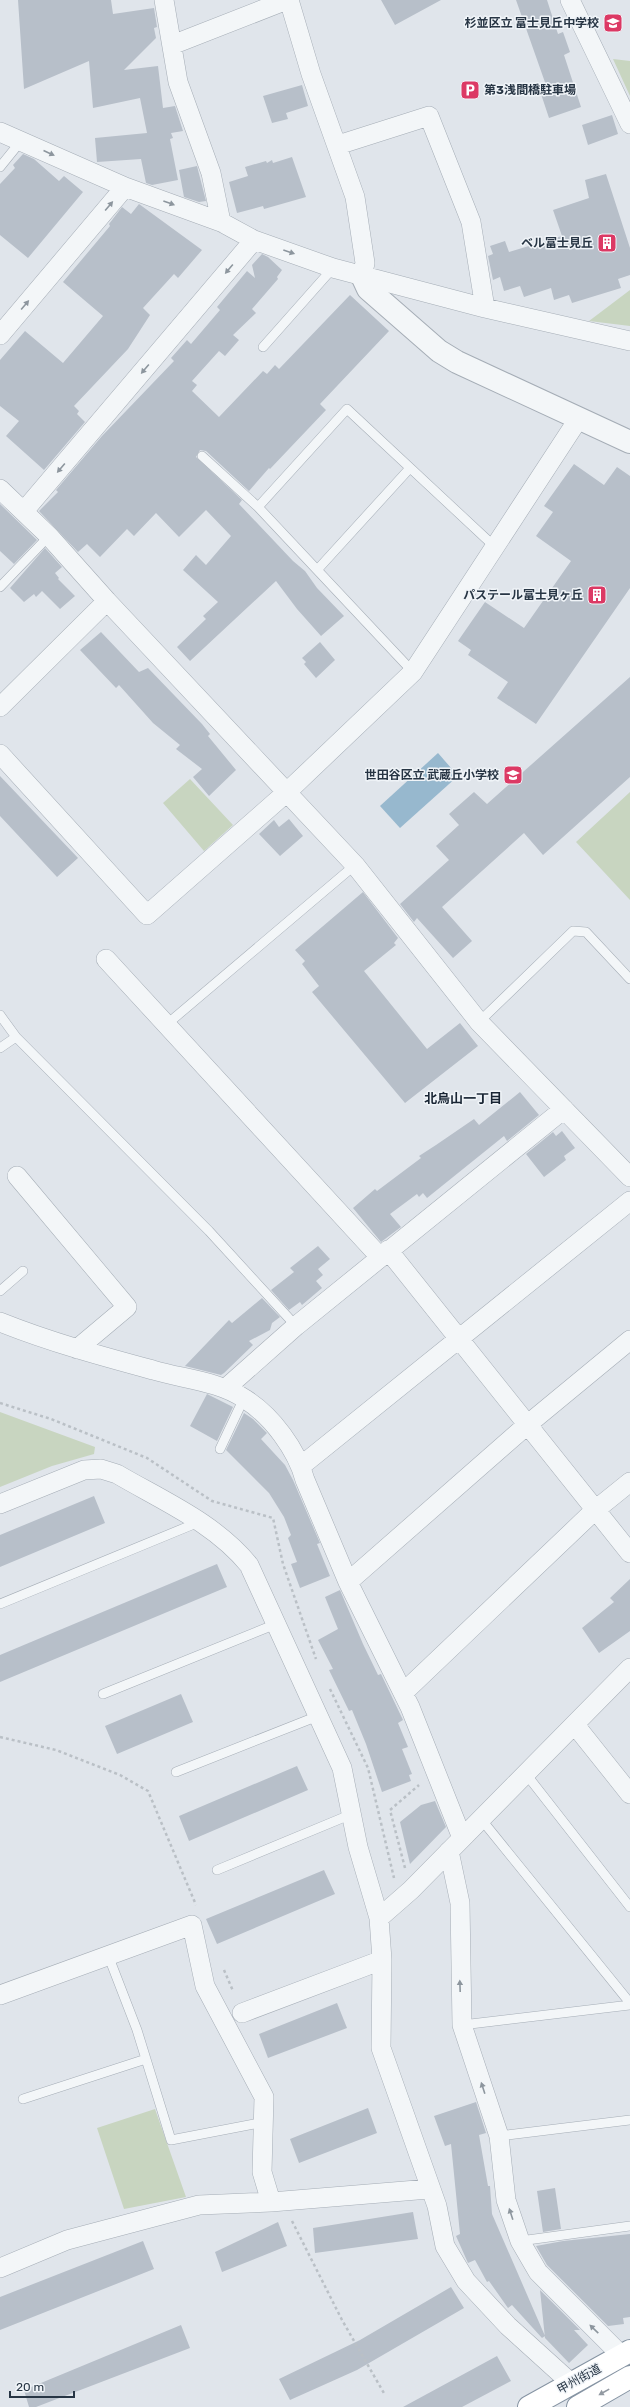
<svg xmlns="http://www.w3.org/2000/svg" width="630" height="2407" viewBox="0 0 630 2407" font-family="Rubik,'Noto Sans JP',sans-serif">
	<style>
		.green { fill: #c8d5c0 }
		.water { fill: #97b8ce }
		.building { fill: #b7bfc9 }
		.lines { fill: none; stroke-linecap: round; stroke-linejoin: round }
		.service-casing { stroke: #a5adb6; stroke-width: 10 }
		.minor-casing { stroke: #a5adb6; stroke-width: 20 }
		.tertiary-casing { stroke: #a5adb6; stroke-width: 24 }
		.trunk-casing { stroke: #8694a3; stroke-width: 24 }
		.path { stroke: #bac0c6; stroke-width: 2.5; stroke-dasharray: 3 3; stroke-linecap: butt }
		.service { stroke: #f3f6f8; stroke-width: 9 }
		.minor { stroke: #f3f6f8; stroke-width: 19 }
		.tertiary { stroke: #f3f6f8; stroke-width: 22 }
		.trunk { stroke: #fff; stroke-width: 22 }
		.oneway { fill: #8d969e }
		.oneway2 { fill: #939aa2 }
		.labels { text-anchor: middle; stroke-width: 3; stroke-linejoin: round; paint-order: stroke }
		.poi-label { font-size: 12px; font-weight: bold; fill: #273544; stroke: #f0f4f8; text-anchor: end }
		.street-label { font-size: 12px; fill: #273544; stroke: #f0f4f8 }
		.neighbourhood-label { font-size: 13px; font-weight: bold; fill: #192534; stroke: #f0f4f8 }
	</style>
	<rect width="100%" height="100%" fill="#e0e5eb"/>
	<path class="green" d="M613,59L630,61V96Z
		M630,290V326L589,321Z
		M190,779L233,825L204,851L163,803Z
		M630,792V900L576,842Z
		M0,1412L95,1447L94,1454L52,1466L0,1487Z
		M155,2109L186,2197L124,2209L97,2128Z"/>
	<path class="water" d="M438,753L458,776L400,828L380,806Z"/>
	<path class="building" d="M18,0H111L113,14L154,8L157,27L154,28L156,38L124,70L158,66L163,108L175,106L183,131L171,133L173,138L170,139L178,180L152,185L146,183L141,159L97,162L95,138L147,133L140,98L93,108L89,61L24,89Z
		M381,0H441L395,25Z
		M516,0H547L558,34L563,32L570,52L564,55L581,107L549,118L540,91L547,88Z
		M302,85L308,106L286,113L288,119L272,123L263,96Z
		M612,115L618,134L588,145L582,125Z
		M23,154L34,159L59,181L64,176L83,192L28,258L0,235V184L15,168L13,165Z
		M292,157L306,197L264,209L263,206L237,213L229,182L248,176L245,167L266,161L267,163L272,160L273,163Z
		M197,166L206,201L199,202L184,197L179,170Z
		M606,174L630,248V275L618,279L621,288L572,303L569,295L554,300L551,288L524,297L520,286L504,291L500,277L493,280L488,256L493,254L490,246L505,241L509,252L562,236L553,210L589,198L585,180Z
		M139,204L202,250L178,278L174,274L143,308L150,315L128,349L74,406L79,411L77,414L85,422L44,470L6,436L19,421L0,406V360L25,331L63,363L103,316L63,282L110,226L109,224L122,207L131,214Z
		M262,254L268,257L282,270L277,277L278,279L252,309L256,313L233,335L239,340L225,356L219,351L192,381L197,385L192,391L219,417L263,371L267,374L275,365L279,369L350,295L389,331L320,404L326,410L270,469L269,468L249,491L206,451L200,450L196,457L242,500L239,504L293,561L305,571L317,588L344,616L321,636L297,609L276,581L190,661L177,647L206,619L203,616L218,602L183,570L196,555L206,565L231,536L206,510L179,537L156,513L134,536L127,529L100,557L87,544L78,552L39,511L58,492L56,490L102,436L174,361L171,358L187,340L191,344L220,310L217,307L247,271L255,278L252,265Z
		M574,464L604,485L617,467L630,476V588L536,724L497,698L508,682L468,655L471,650L458,641L485,602L524,628L571,561L536,536L553,512L544,506Z
		M0,504L37,540L14,564L0,551Z
		M45,548L62,567L55,573L59,578L58,579L75,596L60,609L42,591L36,597L34,594L24,602L10,588Z
		M101,632L139,672L148,668L202,724L210,734L208,736L236,770L209,796L193,777L202,769L176,749L180,745L153,723L119,685L116,688L80,650Z
		M320,642L335,660L316,678L304,664L306,662L302,658Z
		M630,677V777L543,855L524,833L442,907L472,941L453,958L417,918L414,922L400,904L449,860L436,846L459,825L449,814L474,792L487,804Z
		M0,776L78,858L57,877L0,816Z
		M289,819L303,836L280,856L259,834L274,820L279,827Z
		M363,892L398,938L394,943L396,945L364,971L427,1049L460,1023L478,1046L405,1103L312,992L319,986L302,964L305,961L295,950Z
		M520,1092L539,1115L507,1141L504,1136L427,1198L423,1193L419,1197L417,1194L390,1214L401,1227L381,1242L353,1208L375,1189L377,1191L421,1158L419,1156L436,1145L474,1119L479,1125Z
		M562,1131L575,1148L564,1156L566,1160L544,1177L526,1154L553,1132L556,1136Z
		M318,1246L330,1259L318,1269L323,1275L316,1281L322,1288L302,1305L300,1302L289,1310L271,1290L294,1272L290,1268Z
		M262,1298L280,1317L272,1323L270,1330L249,1341L253,1345L224,1373L221,1375L185,1366L229,1320L232,1323Z
		M207,1394L233,1407L217,1441L190,1426Z
		M244,1413L253,1419L267,1433L261,1439L285,1465L293,1480L320,1543L317,1544L330,1576L300,1588L291,1564L297,1562L288,1538L291,1535L284,1517L269,1493L226,1450Z
		M94,1496L105,1523L0,1567V1535Z
		M217,1564L227,1587L0,1682V1655Z
		M630,1579V1631L599,1653L582,1628L614,1602L610,1598Z
		M340,1590L363,1644L378,1675L381,1674L403,1720L398,1723L408,1747L402,1749L412,1774L409,1775L411,1781L382,1792L366,1744L352,1710L349,1711L329,1670L333,1669L318,1640L338,1629L325,1597Z
		M181,1694L193,1722L117,1754L105,1726Z
		M297,1766L308,1790L189,1841L179,1816Z
		M435,1801L446,1827L410,1864L400,1822L421,1805Z
		M324,1870L335,1894L217,1944L206,1919Z
		M337,2003L347,2028L268,2058L259,2034Z
		M476,2102L486,2133L479,2135L488,2186H490L492,2214L545,2336L542,2338L512,2305L508,2308L489,2281L487,2282L475,2260L468,2263L456,2236L460,2234L451,2144L445,2146L434,2116Z
		M368,2108L377,2133L299,2163L290,2139Z
		M555,2188L561,2229L543,2232L537,2191Z
		M413,2212L418,2239L315,2253L313,2228Z
		M278,2222L287,2246L222,2272L215,2252Z
		M630,2234V2317L623,2318L624,2324L608,2326L547,2265L536,2246L563,2241Z
		M143,2241L154,2269L0,2330V2297Z
		M451,2287L464,2308L357,2370L290,2400L279,2379L360,2340Z
		M540,2290L580,2330H574L588,2345L569,2363L545,2338Z
		M181,2325L190,2348L36,2407H29L24,2390Z
		M497,2356L511,2381L462,2407H403Z"/>
	<g class="lines">
		<defs>
			<path id="service" d="M0,167L21,141
				M263,347L333,268
				M202,456L258,507L413,672
				M258,507L347,409L495,547
				M318,569L410,468
				M0,587L49,536
				M0,1015L16,1037L209,1231L296,1326
				M479,1022L573,931L586,932L630,979
				M166,1025L355,865
				M0,1048L16,1037
				M0,1291L23,1271
				M220,1449L244,1398
				M0,1604L199,1522
				M103,1694L276,1624
				M176,1772L318,1716
				M526,1774L630,1907
				M481,1819L630,2003
				M217,1870L352,1814
				M108,1955L137,2030L171,2140L264,2122
				M462,2025L630,2005
				M23,2099L146,2059
				M499,2136L630,2120
				M520,2241L630,2226"/>
			<path id="minor" d="M164,0L178,82L211,173L221,222
				M289,0L311,74L355,197L365,263L362,276
				M570,0L630,124
				M172,45L287,0
				M0,132L125,187L221,222L254,240L333,268L485,308L630,341
				M338,145L429,116L471,222L485,308
				M0,335L125,187
				M0,489L49,536L107,601L355,865L479,1022L630,1177
				M24,511L254,240
				M0,707L107,601
				M0,754L147,915L287,792L413,672L579,418
				M106,959L380,1257
				M17,1176L127,1307L77,1349
				M388,1250L630,1553
				M0,1322C50,1342 101,1356 153,1370C183,1379 219,1381 245,1399C272,1416 297,1450 305,1480L348,1582L410,1707L462,1838
				M226,1388L296,1326L564,1109
				M301,1466L630,1201
				M0,1504L84,1470L101,1469L117,1474C163,1501 215,1523 249,1565L342,1768L358,1847L379,1918L382,1960L381,2048L437,2206L445,2246L466,2281L508,2326L571,2383
				M348,1582L527,1425L630,1340
				M404,1692L594,1511L630,1482
				M575,1725L630,1794
				M449,1851L460,1903L462,2025L499,2136L506,2200L520,2241L538,2272L622,2356
				M379,1918L411,1890L630,1668
				M0,1995L192,1925L205,1986L264,2097L262,2172L271,2202
				M242,2013L382,1960
				M0,2268L67,2240L199,2205L271,2202L429,2189"/>
			<path id="tertiary" d="M362,276L368,289L439,351L457,362L630,442"/>
			<path id="trunk" d="M529,2407L630,2351
				M578,2407L630,2377"/>
		</defs>
		<use href="#service" class="service-casing"/>
		<use href="#minor" class="minor-casing"/>
		<use href="#tertiary" class="tertiary-casing"/>
		<use href="#trunk" class="trunk-casing"/>
		<path class="path" d="M0,1403L51,1419L147,1458L212,1501L273,1518L283,1564L316,1659
			M330,1689L368,1768L394,1878
			M0,1737L56,1750L120,1775L148,1791L196,1905
			M405,1868L390,1810L419,1785
			M224,1970L233,1991
			M292,2221L342,2320L385,2395"/>
		<use href="#service" class="service"/>
		<use href="#minor" class="minor"/>
		<use href="#tertiary" class="tertiary"/>
		<use href="#trunk" class="trunk"/>
	</g>
	<defs><path id="oneway-solid" d="M-6-.8H1V-3.2L6.5 0L1 3.2V.8H-6Z"/></defs>
	<g class="oneway">
		<use href="#oneway-solid" transform="translate(49 153) rotate(24)"/>
		<use href="#oneway-solid" transform="translate(169 203) rotate(20)"/>
		<use href="#oneway-solid" transform="translate(109 206) rotate(-50)"/>
		<use href="#oneway-solid" transform="translate(289 252) rotate(19)"/>
		<use href="#oneway-solid" transform="translate(229 269) rotate(130)"/>
		<use href="#oneway-solid" transform="translate(25 305) rotate(-50)"/>
		<use href="#oneway-solid" transform="translate(145 369) rotate(130)"/>
		<use href="#oneway-solid" transform="translate(61 468) rotate(130)"/>
		<use href="#oneway-solid" transform="translate(460 1986) rotate(-92)"/>
		<use href="#oneway-solid" transform="translate(483 2088) rotate(-108)"/>
		<use href="#oneway-solid" transform="translate(511 2214) rotate(-108)"/>
		<use href="#oneway-solid" transform="translate(594 2329) rotate(-136)"/>
	</g>
	<use class="oneway2" href="#oneway-solid" transform="translate(604 2392) rotate(151)"/>
	<defs>
		<symbol id="school-square" viewBox="-11 -11 22 22"><rect x="-9" y="-9" width="18" height="18" rx="4" fill="#dc3964" stroke="#f0f4f8"/><path d="M0-5L7-2L0 1L-7-2ZM-4 1L0 2.5L4 1V4Q0 6-4 4Z" fill="#fff"/></symbol>
		<symbol id="parking-square" viewBox="-11 -11 22 22"><rect x="-9" y="-9" width="18" height="18" rx="4" fill="#dc3964" stroke="#f0f4f8"/><path d="M-3.5-5.5H1a3.5 3.5 0 0 1 0 7H-1V5.5H-3.5ZM-1-3.4V-.6H.8a1.4 1.4 0 0 0 0-2.8Z" fill="#fff"/></symbol>
		<symbol id="building-square" viewBox="-11 -11 22 22"><rect x="-9" y="-9" width="18" height="18" rx="4" fill="#dc3964" stroke="#f0f4f8"/><path d="M-4-6H4V6H1V3H-1V6H-4ZM-2.5-4.3h1.7v1.8h-1.7ZM.8-4.3h1.7v1.8H.8ZM-2.5-1h1.7V.8h-1.7ZM.8-1h1.7V.8H.8Z" fill="#fff"/></symbol>
	</defs>
	<g fill-rule="evenodd">
		<use href="#school-square" x="602" y="12" width="22" height="22"/>
		<use href="#parking-square" x="459" y="79" width="22" height="22"/>
		<use href="#building-square" x="596" y="232" width="22" height="22"/>
		<use href="#building-square" x="586" y="584" width="22" height="22"/>
		<use href="#school-square" x="502" y="764" width="22" height="22"/>
	</g>
	<g class="labels">
		<g class="poi-label">
			<text x="599" y="27">杉並区立 富士見丘中学校</text>
			<text x="484" y="94" text-anchor="start">第3浅間橋駐車場</text>
			<text x="593" y="247">ベル富士見丘</text>
			<text x="583" y="599">パステール富士見ヶ丘</text>
			<text x="499" y="779">世田谷区立 武蔵丘小学校</text>
		</g>
		<g class="street-label">
			<text transform="translate(579 2379) rotate(-29)" y="4">甲州街道</text>
		</g>
		<g class="neighbourhood-label">
			<text x="463" y="1103">北烏山一丁目</text>
		</g>
	</g>
	<path d="M10 2391v6h64v-6" fill="none" stroke="#273544" stroke-width="2"/>
	<text x="16" y="2391" font-size="12" fill="#273544" stroke="#f0f4f8" stroke-width="3" paint-order="stroke">20 m</text>
</svg>
